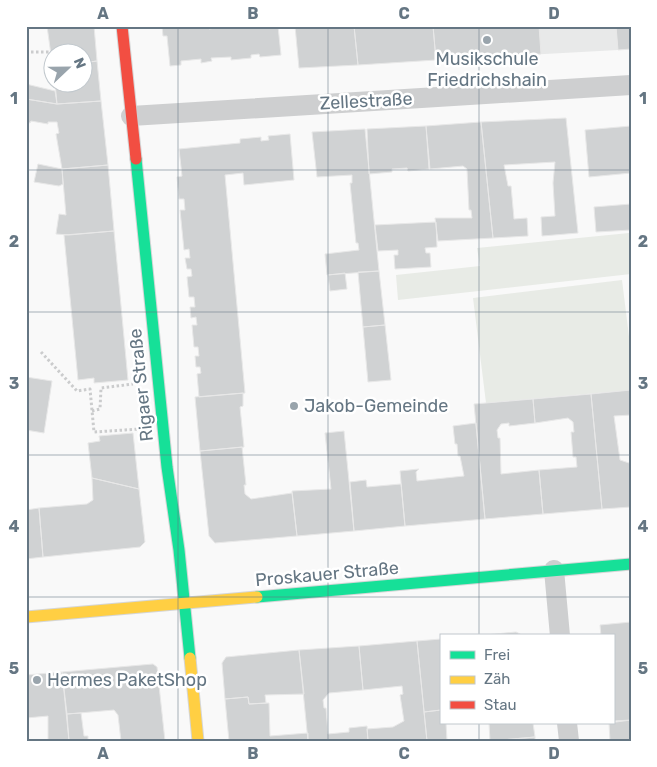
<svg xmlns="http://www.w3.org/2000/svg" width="657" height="767" viewBox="0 0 657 767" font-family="Rubik,sans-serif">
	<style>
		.built { fill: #e8e9e9 }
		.green { fill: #e8ebe6 }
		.building { fill: #d0d2d3; stroke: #e8e8e8 }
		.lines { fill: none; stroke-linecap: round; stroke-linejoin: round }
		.fast-casing { stroke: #d5d6d7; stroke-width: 13 }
		.slow-casing { stroke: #d5d6d7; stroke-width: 13 }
		.jam-casing { stroke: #d5d6d7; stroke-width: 13 }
		.path { stroke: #cbcccd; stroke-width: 3; stroke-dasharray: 2.5 2.5; stroke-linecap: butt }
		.street { stroke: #cecfd0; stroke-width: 20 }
		.fast { stroke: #16e098; stroke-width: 11 }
		.slow { stroke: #ffcf43; stroke-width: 11 }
		.jam { stroke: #f24e42; stroke-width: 11 }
		.grid { fill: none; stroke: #657683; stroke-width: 1; stroke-opacity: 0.55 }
		.poi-dot { fill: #99a4ac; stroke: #fff; stroke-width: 2 }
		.labels { text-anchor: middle; stroke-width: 5; stroke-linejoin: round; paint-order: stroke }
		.poi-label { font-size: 18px; fill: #657683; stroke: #fff; text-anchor: start }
		.street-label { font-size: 18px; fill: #657683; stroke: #fff }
		.neatline { fill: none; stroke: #657683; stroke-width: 2 }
		.grid-label { font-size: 16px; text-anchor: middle; font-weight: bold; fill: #657683 }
	</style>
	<rect width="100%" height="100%" fill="#f9f9f9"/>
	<path class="built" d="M433,26H616L618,50L436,60Z"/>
	<path class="green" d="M629,233L631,274L398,300L396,275L480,266L477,248Z
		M622,280L631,353V390L486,403L473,298Z"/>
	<path class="building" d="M47,26H94L97,61L82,63V52H52V62Z
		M162,26H209V29L228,26H278L281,55L260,57L259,54L251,55V58L231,60V57L211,58L212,61L201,63V59L181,61V65L170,66L167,36H163Z
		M295,26H354L358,65L299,68Z
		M354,26H433L436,60L358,65Z
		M433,26H539L541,54L436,60Z
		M616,26H631V49L618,50Z
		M97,61L101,101L57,104L55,82H82V63Z
		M26,84L55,91L57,104L26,99Z
		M26,99L57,104L101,101L108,165L62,169L56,134L59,133L57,122H48V124L31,121L30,123L26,122Z
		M566,118L578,233L542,236L541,217L555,216L553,183L555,162L504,165L508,186H511L514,219L527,218L528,236L493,238L481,122Z
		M481,122L493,238L438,241L435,218H472L471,210H469L467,169L463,166L430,169L426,126Z
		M426,126L429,169L408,171L407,168L392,169V172L369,174L367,129Z
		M631,126V173L589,177L585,130Z
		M365,129L379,271L327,275L325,254L359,250L358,243H356L350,183H352V175L317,177L312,132Z
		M290,134L294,180L244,185L243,173L225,175L245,393L199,397L197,374L201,373L200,367H196L195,356H199L198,347H194L192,325H197L196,317L191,318L190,307H195L194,297H189L187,277L192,276L191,269H187L185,258H190L189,249L184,250L180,210H185L184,199H179L177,177L182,176L179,149L240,143V139L261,137V141L269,140L268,136Z
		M38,164L62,169L63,184L59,186L34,182Z
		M108,165L114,231L69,235L56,234L59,214L66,215L62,169Z
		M631,204V230L596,232L594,207Z
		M436,222L437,247L425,248L426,253H430L431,267L395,269L394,255H398V250L378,251L375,225Z
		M114,231L128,380L94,383V378L78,380L64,235Z
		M379,271L385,325L363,327L358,272Z
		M345,273L347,289L330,291L328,275Z
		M385,325L391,380L368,382L363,327Z
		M26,377L52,381L44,433L26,430Z
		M631,390V415L614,416L620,460L629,463L631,458V507L602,509L591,394Z
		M243,393V406L240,407L244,447L200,451L195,397Z
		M591,394L602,509L543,514L539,470L577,467L576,457H573L571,432H574L573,422L568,418L535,423L533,399Z
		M533,399L535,423L509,426V423L501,424L497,430L498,438H500L501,474L539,470L543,514L485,519L474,404Z
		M476,423L485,519L405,526L400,471L419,469L416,472L417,481L464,476L460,456H458L457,444H455L453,426Z
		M344,431L354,531L297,536L292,491L331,489L325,433Z
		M133,433L139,489L92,478L88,443L100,441L99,436Z
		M242,447L246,485H244L245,494L251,499L292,493L297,536L215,543L209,536L200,451Z
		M92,478L139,489L145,542L140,547L43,557L39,508L87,504L93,500Z
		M366,480L367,487L401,484L405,526L354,531L350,482Z
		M39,508L43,557L26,559V510Z
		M631,622V720L613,721V636H601L600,625Z
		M516,632L524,636H474Z
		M441,639V710L424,712L417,641Z
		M417,641L427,741H368L367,729L393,727L404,721L400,695L403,694L402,686L363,690L359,646Z
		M359,646L363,690L329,693L323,700L324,708H326L328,734L349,732V728L367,726L368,741H308L299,650Z
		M299,650L304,694L265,695L266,703L249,704L248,697L225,699L222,663L226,657Z
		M153,664L157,667L165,741H121L118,715L114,710L67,714L62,672Z
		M62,672L69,741H48V716L26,718V675Z
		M248,697L249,704L269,703L270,736L308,733V741H229L225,699Z
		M441,710V723H446L447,741H427L424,712Z
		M81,713L84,736H88V741H69L67,714Z
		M631,720V741H610L609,723Z
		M489,723H533L535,737L490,741Z
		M535,737V741H491Z"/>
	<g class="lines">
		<defs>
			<path id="fast" d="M136,159L167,467L179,550L190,658
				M257,597L631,564"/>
			<path id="slow" d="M26,617L257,597
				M190,658L198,741"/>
			<path id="jam" d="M122,26L136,159"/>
		</defs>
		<use href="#fast" class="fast-casing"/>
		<use href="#slow" class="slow-casing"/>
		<use href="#jam" class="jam-casing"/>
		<path class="path" d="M26,52H51
			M41,352L77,391L90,389L94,432L139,429
			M92,411L100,409L101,388L133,384"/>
		<path class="street" d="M131,116L631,85
			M554,570L560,636
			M567,723L569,741"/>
		<use href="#fast" class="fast"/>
		<use href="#slow" class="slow"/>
		<use href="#jam" class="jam"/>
	</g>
	<path class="grid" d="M178,26V741M328,26V741M479,26V636M26,170H631M26,312H631M26,455H631M26,597H631M479,723V741"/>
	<g class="poi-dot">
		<circle cx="487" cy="40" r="5"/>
		<circle cx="294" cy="406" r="5"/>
		<circle cx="37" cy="680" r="5"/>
	</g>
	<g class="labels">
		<g class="poi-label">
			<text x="487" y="65" text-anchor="middle">Musikschule<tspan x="487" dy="21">Friedrichshain</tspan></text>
			<text x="304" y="412">Jakob-Gemeinde</text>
			<text x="47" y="686">Hermes PaketShop</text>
		</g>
		<g class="street-label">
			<text transform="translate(366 101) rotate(-3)" y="6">Zellestraße</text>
			<text transform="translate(141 385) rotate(-96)" y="6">Rigaer Straße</text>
			<text transform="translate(327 574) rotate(-5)" y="6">Proskauer Straße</text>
		</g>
	</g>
	<rect width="657" height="767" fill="none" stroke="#ffffff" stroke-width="55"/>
	<rect x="440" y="634" width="175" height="90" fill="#ffffff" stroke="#c1c8cd"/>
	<rect x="450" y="651" width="25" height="8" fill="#16e098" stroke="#c1c8cd"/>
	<text x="484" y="660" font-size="15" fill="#657683">Frei</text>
	<rect x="450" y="676" width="25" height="8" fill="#ffcf43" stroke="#c1c8cd"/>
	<text x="484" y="684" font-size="15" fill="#657683">Zäh</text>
	<rect x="450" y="701" width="25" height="8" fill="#f24e42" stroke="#c1c8cd"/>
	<text x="484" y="710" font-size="15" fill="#657683">Stau</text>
	<g transform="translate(68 68) rotate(68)"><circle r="24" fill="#ffffff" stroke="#c1c8cd"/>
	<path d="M0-4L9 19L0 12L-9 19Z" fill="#99a4ac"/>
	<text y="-8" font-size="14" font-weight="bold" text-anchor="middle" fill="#657683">N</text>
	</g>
	<rect x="28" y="28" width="602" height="712" class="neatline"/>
	<g class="grid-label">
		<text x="103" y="19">A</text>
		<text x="253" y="19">B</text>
		<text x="404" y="19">C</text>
		<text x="554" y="19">D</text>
		<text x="14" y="104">1</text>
		<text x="643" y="104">1</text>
		<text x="14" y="247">2</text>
		<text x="643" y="247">2</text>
		<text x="14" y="389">3</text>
		<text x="643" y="389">3</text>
		<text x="14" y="532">4</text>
		<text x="643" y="532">4</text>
		<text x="14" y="674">5</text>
		<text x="643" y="674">5</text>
		<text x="103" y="759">A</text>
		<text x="253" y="759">B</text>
		<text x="404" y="759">C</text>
		<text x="554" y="759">D</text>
	</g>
</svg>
